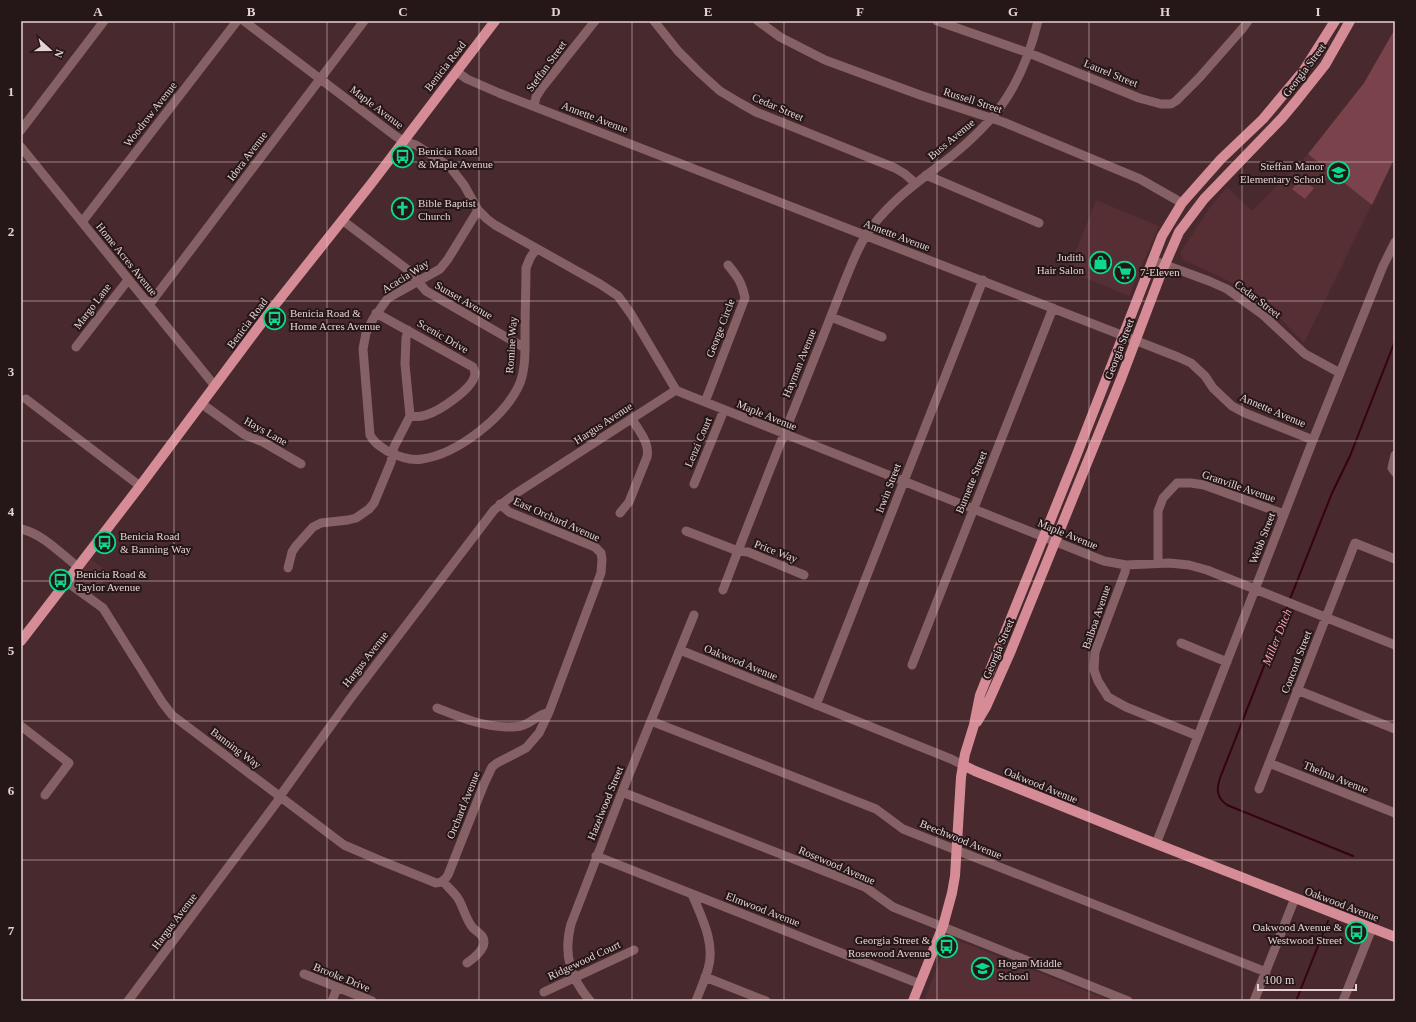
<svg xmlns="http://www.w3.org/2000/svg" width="1416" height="1022" viewBox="0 0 1416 1022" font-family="Georgia,serif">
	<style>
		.built { fill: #562f35 }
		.green { fill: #7a424b }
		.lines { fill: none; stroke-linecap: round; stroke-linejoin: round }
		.stream { stroke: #360110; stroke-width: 2 }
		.minor { stroke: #856165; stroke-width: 9 }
		.major { stroke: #d58c96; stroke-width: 10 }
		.grid { fill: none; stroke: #e6d1d3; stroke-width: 1; stroke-opacity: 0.55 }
		.labels { text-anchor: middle; stroke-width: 4; stroke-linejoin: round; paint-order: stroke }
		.street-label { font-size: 11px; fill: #e6d1d3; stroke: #251618 }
		.poi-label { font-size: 11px; fill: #e6d1d3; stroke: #251618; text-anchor: start }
		.water-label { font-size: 12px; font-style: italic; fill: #fda3af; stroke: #251618 }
		.neatline { fill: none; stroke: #e6d1d3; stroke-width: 1.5 }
		.grid-label { font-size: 13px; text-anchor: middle; font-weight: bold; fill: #e6d1d3 }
	</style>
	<rect width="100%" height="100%" fill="#48292d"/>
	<path class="built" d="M1395,29V157L1304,343L1285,323L1252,294L1219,276L1183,260L1180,253L1208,210L1227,187L1252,211L1308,154L1364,83Z
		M1096,200L1159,226L1129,296L1068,271Z
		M90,559L110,572L93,596L77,586L76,577Z
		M949,937L1111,1001H924Z"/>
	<path class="green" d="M1395,29V157L1372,205L1308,154L1364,83Z
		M1300,179L1314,188L1305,199L1292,189Z"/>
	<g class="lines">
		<path class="stream" d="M1290,599L1332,493L1350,456L1395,341
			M1288,605L1220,778C1216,790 1217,798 1227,805L1353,856
			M1296,1001L1328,921"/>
		<path class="minor" d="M244,21L394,135L403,141L416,145L450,167L464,185L478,210L487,219L495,225L600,284L618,296L631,314L676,390L680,392L1104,561L1126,565L1169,563L1189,565L1207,570L1395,645
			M654,21L678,51L700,73L720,91L740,103L756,112L895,168L905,174L915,183
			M758,21L780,37L825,60L920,95L1003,122L1140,179L1182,203
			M937,21L1029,53L1139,98L1161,104H1171L1176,101L1199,78L1243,28L1248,21
			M457,72L467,79L499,93C725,181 952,269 1178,357L1191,363L1205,376L1213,388L1232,406L1245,413L1313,440
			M534,106L536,97L541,89L595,21
			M21,130L104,21
			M21,147L215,386
			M926,175L1039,223
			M478,210L448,259L440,269L388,298L373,319L366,333L363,349L370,435C374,443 380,446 387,451C397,456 411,461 422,459C458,454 506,416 520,383C526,367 525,348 525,332C525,311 526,289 526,268L530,258L536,249
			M342,220L408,270L426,291L525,348
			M82,222L237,21
			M1152,260L1209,281L1227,289L1262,314L1305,354L1340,373
			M149,305L364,21
			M376,313L473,367C473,369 475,371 475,373C475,388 439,411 426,415C420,417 415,417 410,416
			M831,317L882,337
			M76,347L128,280
			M26,399L140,486
			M705,402L745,298C742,283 738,277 728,265
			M202,404L245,435L263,442L301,464
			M1395,455L1392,468L1395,472
			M694,484L724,410
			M620,513L629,502L647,457C650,443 639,431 632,419
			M21,529C43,534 60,553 78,567
			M686,531L738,551L748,552L804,575
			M1158,563V511L1163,498L1177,483H1191L1204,485L1284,514
			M1126,565L1125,572L1095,652L1094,670L1098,681L1108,697L1126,707L1198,736
			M288,568L292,552L296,546L313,527L321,523L348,520L356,518L369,509L374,503L391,462L394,447L410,416L405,364L406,338L408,330
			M67,582L103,608L162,702L172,715L344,845L379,860L436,883C442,883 445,880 448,875L484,784L492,767L497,763L526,748L539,733L549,712L601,573L602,559L601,553L595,547L509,512L500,504
			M723,590C753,511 785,432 816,354C827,327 837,300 848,273C853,261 858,248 865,237C885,205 915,184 944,162C997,121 1022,86 1038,21
			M1181,643L1227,662
			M680,650L951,759L963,765
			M912,665L1053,308
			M1297,690L1395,729
			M816,705L983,280
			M437,708C460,717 480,726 506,727C511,727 516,727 521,726C532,723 537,715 549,712
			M651,721L876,809L903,829L1266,972
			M21,726L69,763L45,795
			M1269,763L1395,813
			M1259,789L1355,543L1395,559
			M622,792L865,887L893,907L1128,1001
			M1156,844L1313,440L1383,266L1395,242
			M596,856L920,984
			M443,881C448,888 455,893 459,900C464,909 466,920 473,928C477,932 484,935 484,942C484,950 473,959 467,963
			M692,894C701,916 716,944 708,969C705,980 700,990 696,1001
			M304,974L372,1001
			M705,977L766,1001
			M544,992L634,950
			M128,1001L277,802L280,796L350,699L494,510L512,496L676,390
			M332,1001L337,988
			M590,1001C570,977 563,954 571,924L622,792L694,615
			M1254,1001L1295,898
			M1343,1001L1372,928"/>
		<path class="major" d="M21,641L140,486L275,305L371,184L495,21
			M977,722L986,707L1010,653L1121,379L1160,276L1179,232L1204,199L1282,118L1297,100L1325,65L1350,21
			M963,765L975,771L1149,841L1395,937
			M913,1001L943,926L952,893L955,876L961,777L965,754L974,725L980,695L1075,459L1162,236L1182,203L1221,159L1263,119L1304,70L1335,21"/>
	</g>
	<path class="grid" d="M174,21V1001M327,21V1001M479,21V1001M632,21V1001M784,21V1001M937,21V1001M1089,21V1001M1242,21V1001M21,162H1395M21,301H1395M21,441H1395M21,581H1395M21,721H1395M21,860H1395"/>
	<defs>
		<symbol id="bus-ring" viewBox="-11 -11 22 22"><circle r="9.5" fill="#251618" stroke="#0dd98a" stroke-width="1.5"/><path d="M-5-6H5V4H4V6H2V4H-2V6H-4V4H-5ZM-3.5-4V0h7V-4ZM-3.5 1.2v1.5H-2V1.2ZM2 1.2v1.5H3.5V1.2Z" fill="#0dd98a"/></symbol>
		<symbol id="school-ring" viewBox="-11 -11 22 22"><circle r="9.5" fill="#251618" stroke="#0dd98a" stroke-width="1.5"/><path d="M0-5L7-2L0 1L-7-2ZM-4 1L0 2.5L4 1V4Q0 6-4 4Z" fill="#0dd98a"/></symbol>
		<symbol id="church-ring" viewBox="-11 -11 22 22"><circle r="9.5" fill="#251618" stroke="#0dd98a" stroke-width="1.5"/><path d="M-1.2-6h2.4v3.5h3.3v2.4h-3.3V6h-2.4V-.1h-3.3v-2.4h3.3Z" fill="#0dd98a"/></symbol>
		<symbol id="shop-ring" viewBox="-11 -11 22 22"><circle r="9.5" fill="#251618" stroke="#0dd98a" stroke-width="1.5"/><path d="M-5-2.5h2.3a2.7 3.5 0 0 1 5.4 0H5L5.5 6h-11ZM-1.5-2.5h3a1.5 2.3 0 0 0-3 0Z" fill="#0dd98a"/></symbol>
		<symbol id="supermarket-ring" viewBox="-11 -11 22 22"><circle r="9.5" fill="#251618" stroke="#0dd98a" stroke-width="1.5"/><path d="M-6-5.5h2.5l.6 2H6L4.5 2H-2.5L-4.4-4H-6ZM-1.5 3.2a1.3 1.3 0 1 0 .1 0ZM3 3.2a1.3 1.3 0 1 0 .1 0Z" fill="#0dd98a"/></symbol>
	</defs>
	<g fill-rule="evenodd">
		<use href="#bus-ring" x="390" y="144" width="25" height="25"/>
		<use href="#school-ring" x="1326" y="160" width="25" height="25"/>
		<use href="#church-ring" x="390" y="196" width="25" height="25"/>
		<use href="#shop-ring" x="1088" y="250" width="25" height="25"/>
		<use href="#supermarket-ring" x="1112" y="260" width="25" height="25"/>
		<use href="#bus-ring" x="262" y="306" width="25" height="25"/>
		<use href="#bus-ring" x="92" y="530" width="25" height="25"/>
		<use href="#bus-ring" x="48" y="568" width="25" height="25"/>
		<use href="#bus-ring" x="1344" y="920" width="25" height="25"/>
		<use href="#bus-ring" x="934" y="934" width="25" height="25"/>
		<use href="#school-ring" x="970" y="956" width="25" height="25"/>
	</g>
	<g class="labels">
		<g class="street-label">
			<text transform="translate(445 66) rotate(-52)" y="4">Benicia Road</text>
			<text transform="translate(546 66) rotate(-54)" y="4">Steffan Street</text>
			<text transform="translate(1304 70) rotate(-53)" y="4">Georgia Street</text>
			<text transform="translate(1111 73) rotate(22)" y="4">Laurel Street</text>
			<text transform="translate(973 100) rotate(18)" y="4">Russell Street</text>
			<text transform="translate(377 107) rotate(37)" y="4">Maple Avenue</text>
			<text transform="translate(778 107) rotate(23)" y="4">Cedar Street</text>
			<text transform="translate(150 114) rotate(-52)" y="4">Woodrow Avenue</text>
			<text transform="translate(595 117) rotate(21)" y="4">Annette Avenue</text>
			<text transform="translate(951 139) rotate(-40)" y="4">Buss Avenue</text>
			<text transform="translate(247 156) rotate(-53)" y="4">Idora Avenue</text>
			<text transform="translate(897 235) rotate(21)" y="4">Annette Avenue</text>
			<text transform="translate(127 259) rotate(51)" y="4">Home Acres Avenue</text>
			<text transform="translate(405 276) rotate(-32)" y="4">Acacia Way</text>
			<text transform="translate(1258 299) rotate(37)" y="4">Cedar Street</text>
			<text transform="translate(464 300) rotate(30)" y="4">Sunset Avenue</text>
			<text transform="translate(92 306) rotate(-53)" y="4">Margo Lane</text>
			<text transform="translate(247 323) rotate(-53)" y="4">Benicia Road</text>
			<text transform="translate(720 328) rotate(-69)" y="4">George Circle</text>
			<text transform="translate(443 336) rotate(30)" y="4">Scenic Drive</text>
			<text transform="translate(511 345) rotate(-86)" y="4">Romine Way</text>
			<text transform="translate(1119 349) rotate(-69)" y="4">Georgia Street</text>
			<text transform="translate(799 363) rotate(-68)" y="4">Hayman Avenue</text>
			<text transform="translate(1273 410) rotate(23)" y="4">Annette Avenue</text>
			<text transform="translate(767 415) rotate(22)" y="4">Maple Avenue</text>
			<text transform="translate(603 423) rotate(-33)" y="4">Hargus Avenue</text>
			<text transform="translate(266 431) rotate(29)" y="4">Hays Lane</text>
			<text transform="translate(698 442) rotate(-67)" y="4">Lenzi Court</text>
			<text transform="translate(971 482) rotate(-68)" y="4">Burnette Street</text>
			<text transform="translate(1239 486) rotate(19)" y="4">Granville Avenue</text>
			<text transform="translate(888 488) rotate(-69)" y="4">Irwin Street</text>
			<text transform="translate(557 519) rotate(24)" y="4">East Orchard Avenue</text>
			<text transform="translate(1068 534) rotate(22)" y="4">Maple Avenue</text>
			<text transform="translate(1262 538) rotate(-69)" y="4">Webb Street</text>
			<text transform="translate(776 551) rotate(21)" y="4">Price Way</text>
			<text transform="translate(1096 617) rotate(-71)" y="4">Balboa Avenue</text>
			<text transform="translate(998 649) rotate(-67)" y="4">Georgia Street</text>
			<text transform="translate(365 659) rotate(-52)" y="4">Hargus Avenue</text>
			<text transform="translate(741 662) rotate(22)" y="4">Oakwood Avenue</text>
			<text transform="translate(1296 662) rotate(-69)" y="4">Concord Street</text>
			<text transform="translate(236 748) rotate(37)" y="4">Banning Way</text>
			<text transform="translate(1336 777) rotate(22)" y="4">Thelma Avenue</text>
			<text transform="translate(1041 785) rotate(22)" y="4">Oakwood Avenue</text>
			<text transform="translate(605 803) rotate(-68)" y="4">Hazelwood Street</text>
			<text transform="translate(463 805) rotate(-68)" y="4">Orchard Avenue</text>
			<text transform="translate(961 839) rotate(22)" y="4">Beechwood Avenue</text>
			<text transform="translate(837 865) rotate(23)" y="4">Rosewood Avenue</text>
			<text transform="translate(1342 904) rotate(21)" y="4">Oakwood Avenue</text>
			<text transform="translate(763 909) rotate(21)" y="4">Elmwood Avenue</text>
			<text transform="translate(174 921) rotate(-53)" y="4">Hargus Avenue</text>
			<text transform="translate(584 960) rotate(-25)" y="4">Ridgewood Court</text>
			<text transform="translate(342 977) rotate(22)" y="4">Brooke Drive</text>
		</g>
		<g class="poi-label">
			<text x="418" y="155">Benicia Road<tspan x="418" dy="13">&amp; Maple Avenue</tspan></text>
			<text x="1324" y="170" text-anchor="end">Steffan Manor<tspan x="1324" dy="13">Elementary School</tspan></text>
			<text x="418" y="207">Bible Baptist<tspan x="418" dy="13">Church</tspan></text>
			<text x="1084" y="261" text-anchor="end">Judith<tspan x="1084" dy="13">Hair Salon</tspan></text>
			<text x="1140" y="276">7-Eleven</text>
			<text x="290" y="317">Benicia Road &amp;<tspan x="290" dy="13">Home Acres Avenue</tspan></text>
			<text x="120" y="540">Benicia Road<tspan x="120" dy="13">&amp; Banning Way</tspan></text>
			<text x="76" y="578">Benicia Road &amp;<tspan x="76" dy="13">Taylor Avenue</tspan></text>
			<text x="1342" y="931" text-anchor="end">Oakwood Avenue &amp;<tspan x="1342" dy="13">Westwood Street</tspan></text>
			<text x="930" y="944" text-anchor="end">Georgia Street &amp;<tspan x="930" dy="13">Rosewood Avenue</tspan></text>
			<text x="998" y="967">Hogan Middle<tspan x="998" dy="13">School</tspan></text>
		</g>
		<g class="water-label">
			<text transform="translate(1277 637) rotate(-68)" y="4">Miller Ditch</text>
		</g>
	</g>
	<rect width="1416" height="1022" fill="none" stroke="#251618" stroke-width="44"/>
	<g transform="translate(50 50) rotate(111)" stroke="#251618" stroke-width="3" paint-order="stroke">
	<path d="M0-3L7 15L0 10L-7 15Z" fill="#e6d1d3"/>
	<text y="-6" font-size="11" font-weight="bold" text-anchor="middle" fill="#e6d1d3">N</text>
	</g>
	<path d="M1258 984v6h98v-6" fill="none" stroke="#e6d1d3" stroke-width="2"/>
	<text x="1264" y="984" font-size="12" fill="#e6d1d3" stroke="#251618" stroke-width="3" paint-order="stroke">100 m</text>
	<rect x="22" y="22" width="1372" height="978" class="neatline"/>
	<g class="grid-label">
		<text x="98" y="16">A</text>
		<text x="251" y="16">B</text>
		<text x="403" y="16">C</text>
		<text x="556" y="16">D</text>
		<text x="708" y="16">E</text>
		<text x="860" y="16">F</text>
		<text x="1013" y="16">G</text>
		<text x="1165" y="16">H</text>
		<text x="1318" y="16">I</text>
		<text x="11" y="96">1</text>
		<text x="11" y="236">2</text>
		<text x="11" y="376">3</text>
		<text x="11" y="516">4</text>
		<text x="11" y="655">5</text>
		<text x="11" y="795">6</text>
		<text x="11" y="935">7</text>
	</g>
</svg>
